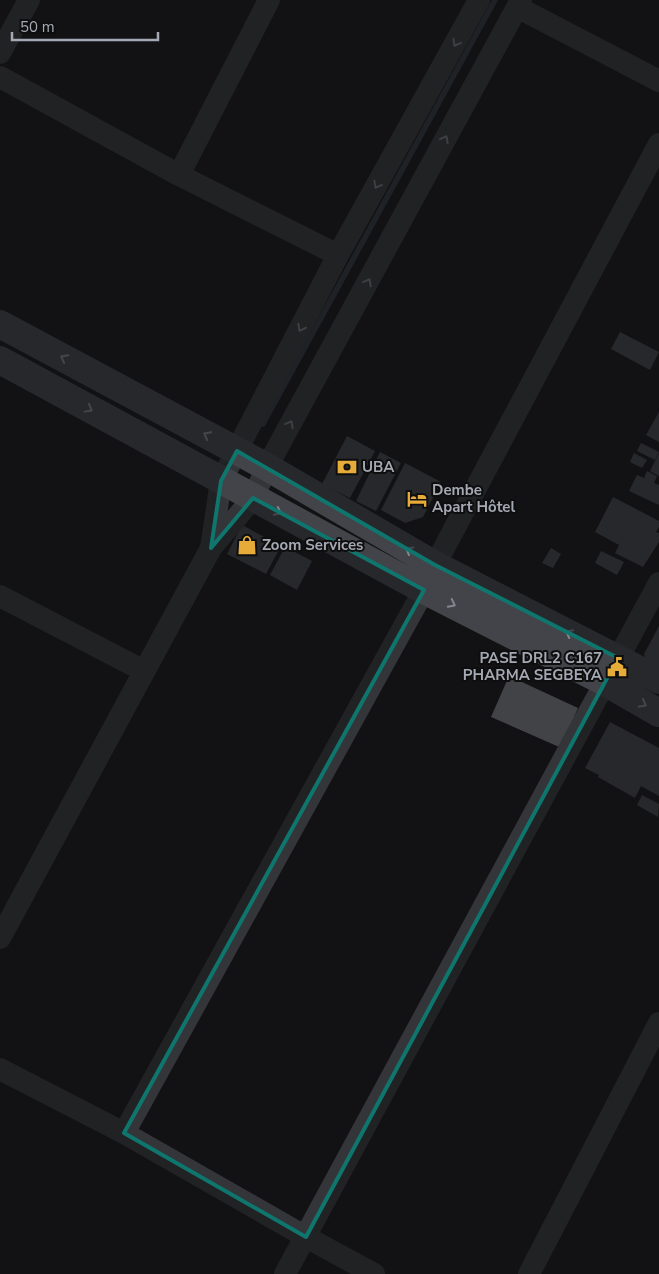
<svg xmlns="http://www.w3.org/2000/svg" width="659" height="1274" viewBox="0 0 659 1274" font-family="'Nunito Sans',sans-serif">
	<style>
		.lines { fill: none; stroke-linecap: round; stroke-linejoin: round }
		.stream { stroke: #2d353c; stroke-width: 5.5 }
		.building { fill: #424347 }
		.minor { stroke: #343539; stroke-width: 22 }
		.secondary { stroke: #424449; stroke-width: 28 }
		.oneway { stroke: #72757d }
		.oneway2 { stroke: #82868f }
		.marked { fill: none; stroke: #0f766e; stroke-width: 4; stroke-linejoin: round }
		.labels { text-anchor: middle; stroke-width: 4; stroke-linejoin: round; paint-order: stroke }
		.poi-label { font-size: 15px; font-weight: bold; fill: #a5a9b4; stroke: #0e0e0f; text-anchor: start }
	</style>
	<rect width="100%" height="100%" fill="#121214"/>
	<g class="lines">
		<path class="stream" d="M263,424L495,0"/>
	</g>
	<path class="building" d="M620,332L659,352L650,370L611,349Z
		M659,412V442L646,435Z
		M347,436L375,451L350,498L322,484Z
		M641,443L659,452L655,460L637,451Z
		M380,452L401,463L376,511L356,501Z
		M634,453L647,460L642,468L630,462Z
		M659,453V476L650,471Z
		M405,463L441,482L423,517L405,523L381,510Z
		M647,471L657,476L654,483L659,485V505L629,491L637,475L644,478Z
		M613,497L659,521V527L656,532L659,533V542L643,567L615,553L619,545L595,532Z
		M242,525L281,546L266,574L227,554Z
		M285,547L312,561L297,590L270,575Z
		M551,548L561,554L553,568L542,563Z
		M601,551L624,562L617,575L595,563Z
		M659,626V669L647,663L644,654Z
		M509,676L578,708L569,729L566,750L491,717Z
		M610,722L659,748V796L641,786L635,798L598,777L599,775L585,768Z
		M642,795L659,804L658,817L637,805Z"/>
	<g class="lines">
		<path class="minor" d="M517,7L659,81
			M0,53L29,0
			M0,77L179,175L338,255
			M179,175L269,0
			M211,548L221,481L338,255L479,0
			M0,596L144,671
			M0,938L211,548L253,498L267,467L521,0
			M0,1069L124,1133L306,1237L374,1274
			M124,1133L424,590L435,565L659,144
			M285,1274L659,583
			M529,1274L659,1023"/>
		<path class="secondary" d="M0,324L267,467L435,565L659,680
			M0,360L424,590L605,682L659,713"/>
	</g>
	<defs><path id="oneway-chevron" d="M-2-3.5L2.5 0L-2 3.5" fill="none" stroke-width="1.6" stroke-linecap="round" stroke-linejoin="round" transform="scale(1.25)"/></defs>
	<g class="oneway">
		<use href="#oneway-chevron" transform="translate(456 43) rotate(119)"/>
		<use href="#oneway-chevron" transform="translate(445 139) rotate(-62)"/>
		<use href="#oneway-chevron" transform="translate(377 185) rotate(119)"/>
		<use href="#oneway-chevron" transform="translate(368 282) rotate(-62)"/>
		<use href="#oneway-chevron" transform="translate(301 328) rotate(117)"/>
		<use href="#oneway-chevron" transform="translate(290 424) rotate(-62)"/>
	</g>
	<g class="oneway2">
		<use href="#oneway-chevron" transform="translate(64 358) rotate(-152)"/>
		<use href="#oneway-chevron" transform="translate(89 409) rotate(29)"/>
		<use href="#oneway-chevron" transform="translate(207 435) rotate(-152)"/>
		<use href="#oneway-chevron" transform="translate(278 512) rotate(28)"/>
		<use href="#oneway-chevron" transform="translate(409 550) rotate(-150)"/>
		<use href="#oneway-chevron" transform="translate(452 604) rotate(27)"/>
		<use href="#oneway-chevron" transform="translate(569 633) rotate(-153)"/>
		<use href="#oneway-chevron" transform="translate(643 704) rotate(29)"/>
	</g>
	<path d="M0 0H659V1274H0ZM237,451L435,565L618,658L306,1237L124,1133L424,590L253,498L211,548L221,481Z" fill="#121214" fill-opacity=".55" fill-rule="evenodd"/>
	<path class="marked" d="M237,451L435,565L618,658L306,1237L124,1133L424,590L253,498L211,548L221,481Z"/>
	<defs>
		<symbol id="bank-bare" viewBox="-9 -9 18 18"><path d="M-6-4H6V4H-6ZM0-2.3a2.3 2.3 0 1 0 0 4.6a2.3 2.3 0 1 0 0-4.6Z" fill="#e6ab39" stroke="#0e0e0f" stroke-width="2.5" paint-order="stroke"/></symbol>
		<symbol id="hotel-bare" viewBox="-9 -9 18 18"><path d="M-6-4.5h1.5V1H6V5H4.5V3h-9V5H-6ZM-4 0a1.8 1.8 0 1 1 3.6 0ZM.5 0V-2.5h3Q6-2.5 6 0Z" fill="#e6ab39" stroke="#0e0e0f" stroke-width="2.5" paint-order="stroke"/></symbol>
		<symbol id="shop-bare" viewBox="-9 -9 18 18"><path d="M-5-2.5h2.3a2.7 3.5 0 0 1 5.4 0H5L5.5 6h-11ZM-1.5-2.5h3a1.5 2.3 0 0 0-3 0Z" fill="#e6ab39" stroke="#0e0e0f" stroke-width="2.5" paint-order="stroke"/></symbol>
		<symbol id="civic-bare" viewBox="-9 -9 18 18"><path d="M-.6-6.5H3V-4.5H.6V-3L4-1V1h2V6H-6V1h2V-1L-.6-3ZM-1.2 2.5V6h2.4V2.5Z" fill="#e6ab39" stroke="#0e0e0f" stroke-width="2.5" paint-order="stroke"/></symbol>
	</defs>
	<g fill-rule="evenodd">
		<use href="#bank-bare" x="333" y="453" width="28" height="28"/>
		<use href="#hotel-bare" x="403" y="485" width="28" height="28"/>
		<use href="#shop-bare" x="233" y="531" width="28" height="28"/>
		<use href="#civic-bare" x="603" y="653" width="28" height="28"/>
	</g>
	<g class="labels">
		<g class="poi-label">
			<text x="362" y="472">UBA</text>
			<text x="432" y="495">Dembe<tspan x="432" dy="17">Apart Hôtel</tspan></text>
			<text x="262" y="550">Zoom Services</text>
			<text x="602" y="663" text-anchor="end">PASE DRL2 C167<tspan x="602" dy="17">PHARMA SEGBEYA</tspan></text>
		</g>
	</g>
	<path d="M12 32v8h146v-8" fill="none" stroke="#a5a9b4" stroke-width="2.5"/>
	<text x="20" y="32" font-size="15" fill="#a5a9b4" stroke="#0e0e0f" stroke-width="4" paint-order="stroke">50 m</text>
</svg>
